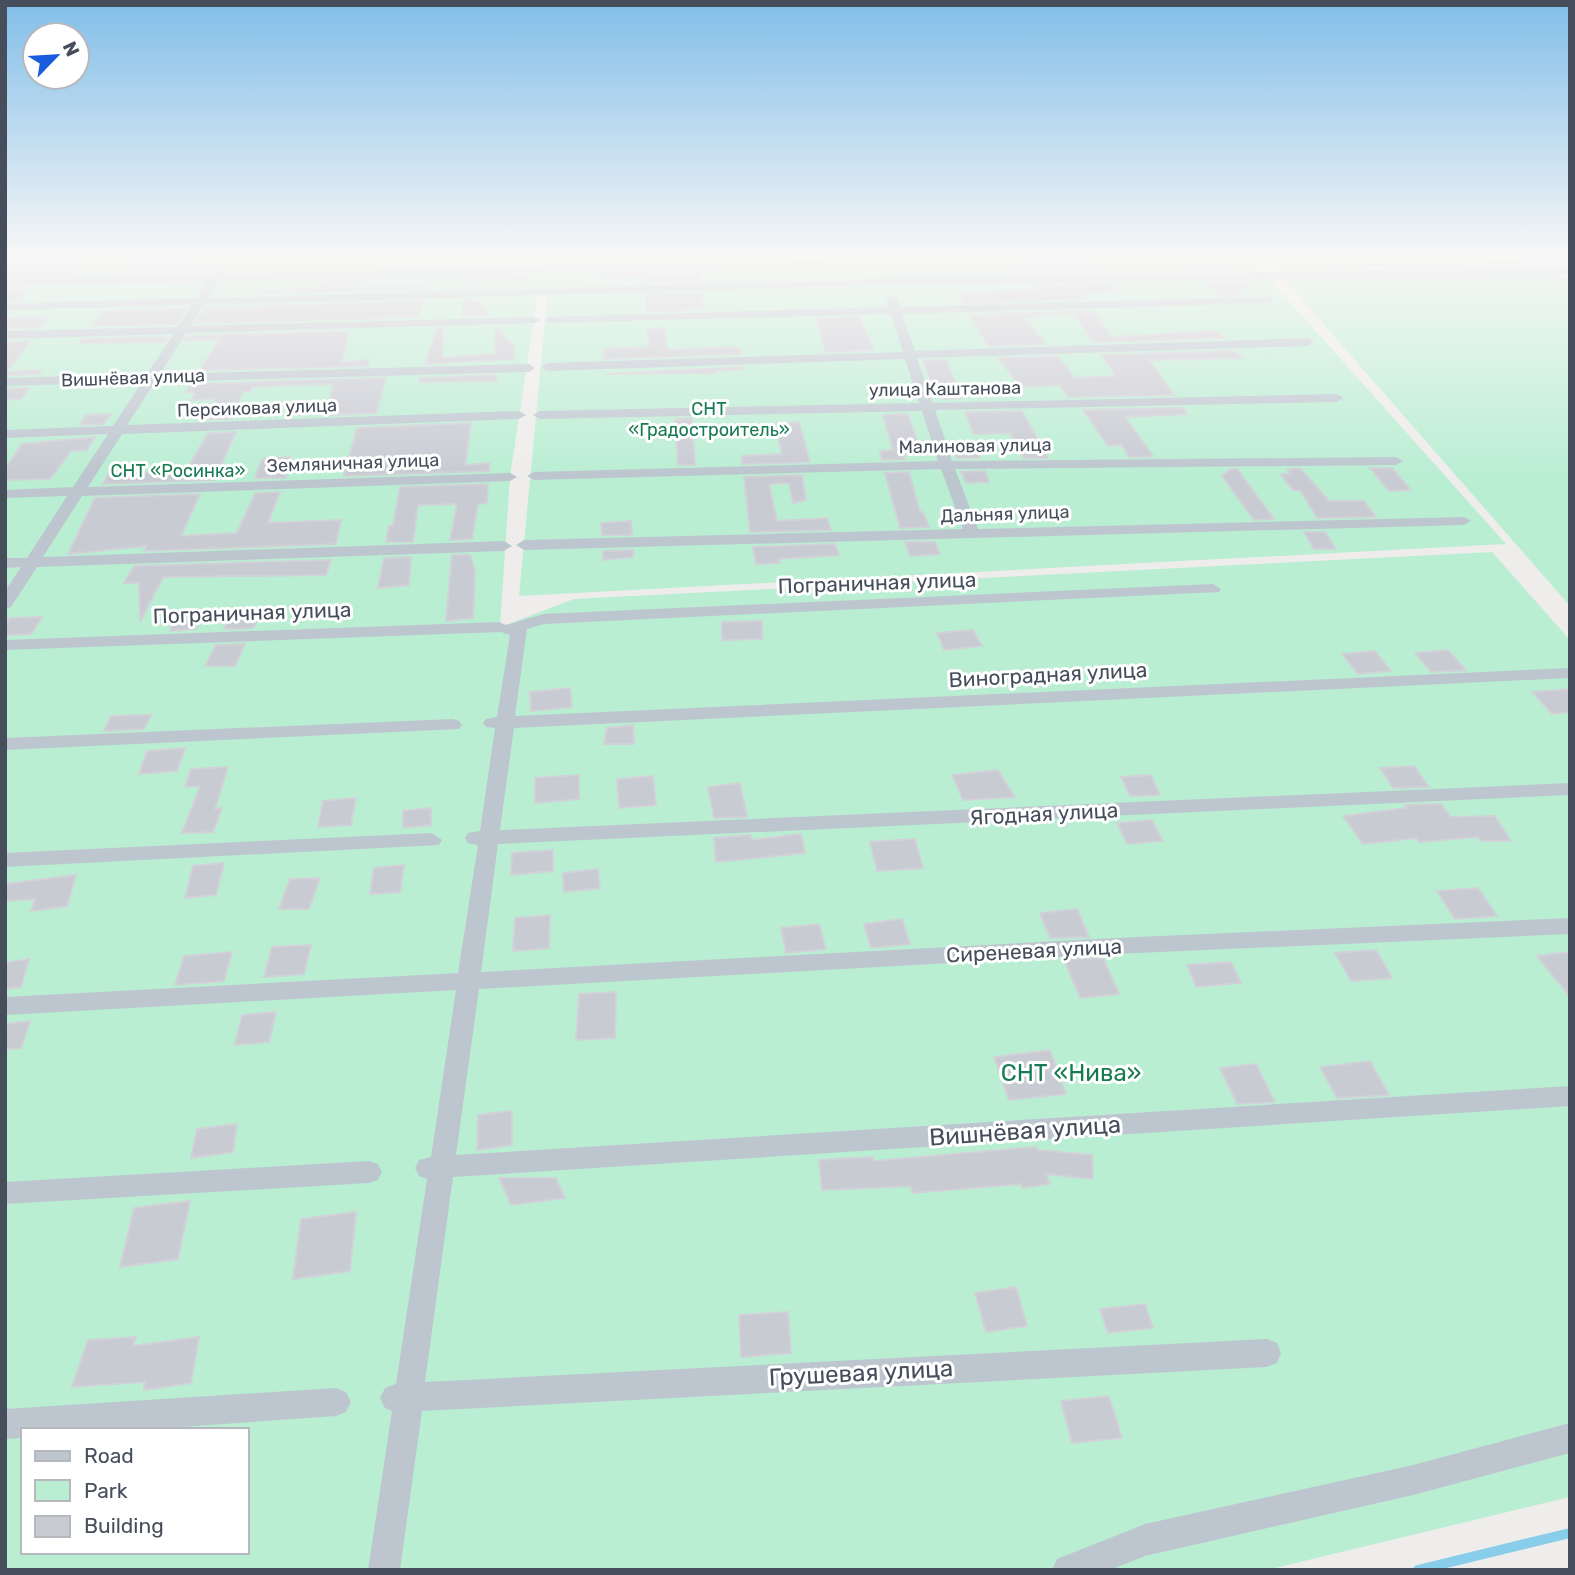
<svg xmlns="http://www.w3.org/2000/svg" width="1575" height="1575" viewBox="0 0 1575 1575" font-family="Rubik,sans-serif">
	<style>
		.green { fill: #baeed3; fill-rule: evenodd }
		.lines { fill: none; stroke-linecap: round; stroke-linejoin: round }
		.stream { stroke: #88cdea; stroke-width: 10 }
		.building { fill: #c9cbd3; stroke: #d1d2d8; stroke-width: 2 }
		.minor { fill: #bdc6cf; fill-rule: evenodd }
		.tertiary { fill: #bdc6cf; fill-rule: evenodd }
		.labels { text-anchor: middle; stroke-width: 6; stroke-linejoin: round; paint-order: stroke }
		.far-street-label { font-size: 18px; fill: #454e5a; stroke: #fff }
		.far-park-label { font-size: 18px; fill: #177a52; stroke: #fff }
		.street-label { font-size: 21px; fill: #454e5a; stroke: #fff }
		.near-park-label { font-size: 24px; fill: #177a52; stroke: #fff }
		.near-street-label { font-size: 24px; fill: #454e5a; stroke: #fff }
	</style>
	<rect width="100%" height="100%" fill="#efedec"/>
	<path class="green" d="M5,254H1247L1506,544L519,596L548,289L5,305Z
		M1263,254H1570V264L1278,269Z
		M1559,275L1570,283V606L1285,280Z
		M538,292L510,477L500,627L574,599L1492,552L1570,640V1497L1267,1570H5V307ZM23,1430H247V1552H23Z"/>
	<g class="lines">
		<path class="stream" d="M1418,1570L1570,1533"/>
	</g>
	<path class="building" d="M139,254H205L194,272L127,274Z
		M92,255L73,275L5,277V258Z
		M601,257L673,258V261L601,262Z
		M1091,261L1101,273L1024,274L1016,263Z
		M1222,262L1233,271H1194L1186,263Z
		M673,272L657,274L699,273L700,282L645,283L644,277L638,275L603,277L602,274Z
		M528,275L529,279L466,281V277Z
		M361,280L357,288L426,285L425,289L258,294L260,291L318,288L321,281Z
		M1206,282H1244L1249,288H1237L1245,295L1220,296Z
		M1111,284L1118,292L1079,294L1083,299L964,303L959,294L1036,290L1032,285Z
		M24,288V296L20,301H5V289Z
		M702,293L704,309L647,312L646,295Z
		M465,300H476L489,316H461Z
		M423,301L419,317L195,323L205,308Z
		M187,308L177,324L92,326L104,311Z
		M1092,311L1112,337L1218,331L1224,338L1093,342L1074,314L1023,317L1046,344L988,346L970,315Z
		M48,317L40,328H5V318Z
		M859,317L874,350L825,352L817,319Z
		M496,327L514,346V359L425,364L437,328H443V358L495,354Z
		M647,328H665L667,348L670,350L731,347L740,348L741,354L604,359V349L649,347Z
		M349,331L341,363L368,360V366L200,370L220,339L184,341L187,336Z
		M169,337L165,342L79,343L82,339Z
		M30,341L7,372L41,370L38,374L5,375V342Z
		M1235,351L1242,358L1149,360L1174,395L1068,397L1060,385L1021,387L998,358L1057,356L1075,378L1116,376L1102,355Z
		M923,360H946L962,398L941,399L937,389H934Z
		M743,367L744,369L715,371V373L605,374Z
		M497,375L496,381L419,382L420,378Z
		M386,378L376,413L327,415L333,384L288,385L252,387L250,391H243L233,419H208L216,399L191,400L196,392H186L192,384Z
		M29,388L21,399L5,400V389Z
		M1183,408L1187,414L1125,417L1153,456L1137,457H1129L1122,445L1108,446L1083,410Z
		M1022,411L1048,458H1024L1010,433L974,434L965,412Z
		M111,414L104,424L80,425L86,415Z
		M908,414L921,453L903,454L905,459L882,460L880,451L893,450L883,415Z
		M692,418L695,465H678L675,419Z
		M799,422L810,462L742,464V456L782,454L775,424Z
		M471,423L465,465L490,463L489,471L344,476L357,428Z
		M236,432L214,480L103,484L109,473L186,471L208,433Z
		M95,437L87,450L71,451L50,479L5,480V469L22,444Z
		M975,445L980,458H957L953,446Z
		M290,457L285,478H255L262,459Z
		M1300,468L1329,501H1364L1376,517L1317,518L1300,490H1293L1280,474H1290L1287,469Z
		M1370,468H1392L1411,490L1389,491Z
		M1231,469H1237L1274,519L1254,520L1222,476Z
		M985,471L989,482L966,483L961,472Z
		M909,472L920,512H923L929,527L900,528L885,473Z
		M802,475L806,500L793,503L789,483L769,484L777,521L827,518L831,530L750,532L744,477Z
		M488,484L487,503L478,504L472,539L450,540L457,504L418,505L413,542H386L389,526H393L400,487Z
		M280,492L268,523L341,520L336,544L144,551L147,546L68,554L95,498L200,494L181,536L237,533L255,493Z
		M631,521L632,535H602L601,523Z
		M1304,532H1325L1336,549H1314Z
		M905,542H935L940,554L910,556Z
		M835,544L839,555L779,559L780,563L756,564L753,547Z
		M633,550V557L603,560V551Z
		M452,555H470L475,571L473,618L446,621Z
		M411,557L409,585L378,588L384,558Z
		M331,560L326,575L163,577L140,622L139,583H124L134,566Z
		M202,611L196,629L170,631L176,613Z
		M259,616L253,628L224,629L230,619Z
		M42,617L31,634L5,635V626L10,618Z
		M762,621V639L722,640V622Z
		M973,630L982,646L944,650L937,633Z
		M245,644L235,666H205L216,645Z
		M1448,650L1466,670L1431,672L1415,653Z
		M1375,651L1391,671L1358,674L1342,654Z
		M570,688L572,707L531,711L530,692Z
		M1570,689V712L1552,714L1532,692Z
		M151,715L144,729L104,731L111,716Z
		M633,725L634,744H604L607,728Z
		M185,748L177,771L139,774L147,751Z
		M1414,766L1429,787L1393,788L1380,768Z
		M228,767L215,809L222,808L213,832L182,833L200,786L185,787L191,769Z
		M998,770L1015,797L963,800L952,775Z
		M579,775V799L535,803V778Z
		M1151,775L1160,795L1130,796L1121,777Z
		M653,776L656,805L619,808L617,779Z
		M740,783L747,817L714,818L708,787Z
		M356,798L351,825L318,827L323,801Z
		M1441,804L1451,817L1495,816L1511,841H1481L1478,837L1419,842L1416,838L1363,844L1343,816L1407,808L1405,805Z
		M431,808V825L403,828V811Z
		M1152,820L1163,841L1127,844L1117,823Z
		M801,834L805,853L716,862L714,838L751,835L752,840Z
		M915,839L923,868L877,871L870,842Z
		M553,850V871L511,875L512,853Z
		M224,863L216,895L185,898L193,866Z
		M404,865L400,892L370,894L374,868Z
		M598,869L600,888L564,892L563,873Z
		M76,875L67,906L31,911L35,899L5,901V884Z
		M320,878L309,909H279L290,879Z
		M1478,888L1497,916L1455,919L1437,891Z
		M1077,909L1089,937L1050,938L1040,913Z
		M550,915L549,948L513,951L515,918Z
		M902,919L910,944L871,948L864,924Z
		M819,924L826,949L786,953L781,928Z
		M311,945L304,974L264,977L272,947Z
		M1376,950L1392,978L1351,981L1335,953Z
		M232,952L224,981L175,985L184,956Z
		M1570,952V997L1537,956Z
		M1099,958L1104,960L1119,994L1080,998L1064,959Z
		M29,959L21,987L5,989V963Z
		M1231,962L1241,983L1196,987L1187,965Z
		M616,992L615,1038L576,1040L579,994Z
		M276,1012L269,1042L235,1045L242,1015Z
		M30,1021L21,1048L5,1049V1024Z
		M1050,1050L1066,1094L1009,1100L994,1057Z
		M1370,1061L1389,1095L1337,1098L1320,1067Z
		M1256,1064L1275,1102L1237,1104L1220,1068Z
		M512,1111V1145L477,1150L478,1115Z
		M237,1124L233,1152L191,1158L197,1129Z
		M1036,1147L1038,1150L1092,1155L1093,1179L1046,1174L1050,1184L1022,1188L1021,1184L912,1193L911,1186L822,1190L819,1160L873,1157L874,1161Z
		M499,1178H556L565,1198L511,1205Z
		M190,1201L178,1259L120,1267L134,1208Z
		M356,1212L350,1271L293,1279L301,1219Z
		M1016,1287L1027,1326L986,1332L975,1293Z
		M1145,1304L1153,1328L1108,1333L1100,1309Z
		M788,1312L791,1353L741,1357L739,1315Z
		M136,1337L133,1346L199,1337L191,1383L144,1390L145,1382L72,1387L88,1340Z
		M1109,1396L1122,1438L1072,1443L1061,1401Z"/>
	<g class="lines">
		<path class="minor" d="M226,254H236L223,274L543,266L548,269L543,272L219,281L208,298L884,279L1256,273L1261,276L1256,279L884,285L204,305L190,326L535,317L541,320L535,323L186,333L160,374L529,364L535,368L529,372L155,382L127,425L519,411L526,415L519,419L122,434L88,487L510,473L517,477L510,481L82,496L43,557L504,541L512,546L504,551L37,567L11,607L5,609V591L21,567L5,568V558H27L67,496L5,498V490L73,487L108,434L5,438V430L113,426L142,382L5,386V378L147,374L174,334L5,339V331L178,327L192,305L5,310V304L197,298L208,281L5,286V280L212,274Z
			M1045,254H1159L1154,257L558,272L553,269L558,266Z
			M1354,254H1366L1390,263L1570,258V264L1390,269L1366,263Z
			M892,296L896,297L900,307L1269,297L1275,300L1269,303L902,314L915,351L1308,338L1314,342L1308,346L917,358L932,403L1337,394L1343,398L1337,402L935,410L952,461L1396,457L1403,461L1396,465L955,469L978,529L1464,517L1471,521L1464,525L524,550L516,545L524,540L963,529L941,469L534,480L527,476L534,472L938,461L922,411L540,419L533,415L540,411L919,403L905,359L547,371L541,367L547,363L903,352L891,314L550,323L544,320L550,317L889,307L886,299Z
			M1213,584L1221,589L1219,592L544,624L527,629L515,716L1570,668V678L514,728L500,830L1570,783V795L498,844L481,972L1115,938L1570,918V934L1115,954L479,989L456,1155L1570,1086V1106L453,1177L425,1382L1267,1339L1277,1343L1281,1353L1277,1363L1267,1367L422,1411L400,1570H368L392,1411L385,1408L380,1398L385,1388L396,1384L427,1179L419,1176L415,1168L419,1160L431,1157L456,990L5,1015V997L458,973L478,845L468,843L465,838L468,833L480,831L495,728L486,727L483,723L486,719L497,717L510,635L501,632L5,650V640L499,622L506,625L543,614Z
			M453,719L459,721L462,725L459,729L5,750V738Z
			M432,833L442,840L439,845L5,867V853Z
			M369,1161L378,1164L382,1172L378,1180L369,1183L5,1204V1182Z
			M336,1388L346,1392L351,1402L346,1412L336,1416L138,1430H23V1438L5,1439V1409Z
			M1570,1423V1453L1413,1495L1145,1556L1110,1570H1052L1057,1559L1145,1524L1413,1465Z"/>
		<path class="tertiary" d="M1570,266V274L1256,280L1249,276L1256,272Z"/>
	</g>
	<linearGradient id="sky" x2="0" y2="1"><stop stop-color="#81bee9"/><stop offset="0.54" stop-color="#f8f7f6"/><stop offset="1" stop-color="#f8f7f6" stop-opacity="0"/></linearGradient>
	<rect width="1575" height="474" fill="url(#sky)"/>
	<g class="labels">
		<g class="far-street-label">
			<text transform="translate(133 378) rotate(-2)" y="6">Вишнёвая улица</text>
			<text transform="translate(945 389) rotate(-1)" y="6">улица Каштанова</text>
			<text transform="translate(257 408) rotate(-2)" y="6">Персиковая улица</text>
			<text transform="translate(975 446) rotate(-1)" y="6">Малиновая улица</text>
			<text transform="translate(353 463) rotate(-2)" y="6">Земляничная улица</text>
			<text transform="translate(1005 514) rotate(-2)" y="6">Дальняя улица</text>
		</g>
		<g class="far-park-label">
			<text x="709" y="415">СНТ<tspan x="709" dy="21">«Градостроитель»</tspan></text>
			<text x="178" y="477">СНТ «Росинка»</text>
		</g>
		<g class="street-label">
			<text transform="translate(877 583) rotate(-2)" y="7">Пограничная улица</text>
			<text transform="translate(252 613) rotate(-2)" y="7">Пограничная улица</text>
			<text transform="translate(1048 675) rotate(-3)" y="7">Виноградная улица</text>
			<text transform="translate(1044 814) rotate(-3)" y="7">Ягодная улица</text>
			<text transform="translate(1034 951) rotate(-3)" y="7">Сиреневая улица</text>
		</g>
		<g class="near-park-label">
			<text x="1071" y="1081">СНТ «Нива»</text>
		</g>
		<g class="near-street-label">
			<text transform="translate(1025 1131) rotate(-4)" y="8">Вишнёвая улица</text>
			<text transform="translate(861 1373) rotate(-3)" y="8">Грушевая улица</text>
		</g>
	</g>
	<rect width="1575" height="1575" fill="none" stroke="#454e5a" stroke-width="14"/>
	<rect x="21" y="1428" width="228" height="126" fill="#ffffff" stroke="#b5b8bd" stroke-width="2"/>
	<rect x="35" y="1451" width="35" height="10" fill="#bdc6cf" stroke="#b5b8bd" stroke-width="2"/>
	<text x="84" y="1463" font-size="21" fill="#454e5a">Road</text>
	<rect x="35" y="1480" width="35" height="21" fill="#baeed3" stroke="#b5b8bd" stroke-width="2"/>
	<text x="84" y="1498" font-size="21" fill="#454e5a">Park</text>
	<rect x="35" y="1516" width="35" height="21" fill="#c9cbd3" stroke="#b5b8bd" stroke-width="2"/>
	<text x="84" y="1533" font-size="21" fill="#454e5a">Building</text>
	<g transform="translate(56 56) rotate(65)"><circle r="33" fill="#ffffff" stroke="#b5b8bd" stroke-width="2"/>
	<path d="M0-5L12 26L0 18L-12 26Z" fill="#1a5ddc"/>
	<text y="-10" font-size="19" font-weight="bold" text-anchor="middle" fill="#454e5a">N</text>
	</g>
</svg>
